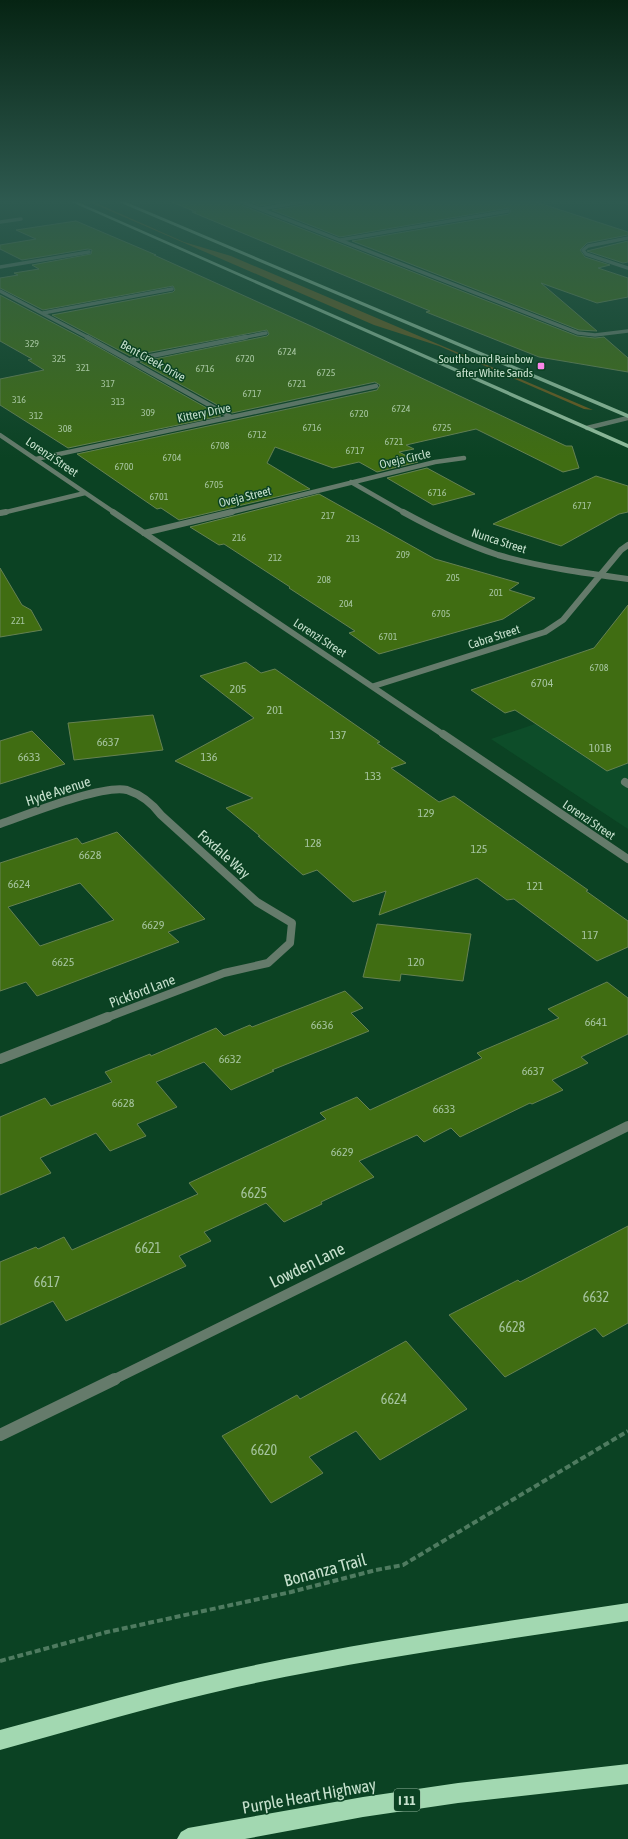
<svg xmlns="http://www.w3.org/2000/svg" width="628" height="1839" viewBox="0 0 628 1839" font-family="'Asap Condensed',sans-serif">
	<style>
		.built { fill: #0d4d29 }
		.green { fill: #6b5a1d }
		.building { fill: #406d12; stroke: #658152; fill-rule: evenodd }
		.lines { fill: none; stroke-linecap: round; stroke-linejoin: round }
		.path { stroke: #4f7b60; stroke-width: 4; stroke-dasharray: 6 3; stroke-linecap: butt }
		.service { stroke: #657b6b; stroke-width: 8 }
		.minor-far5 { stroke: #657b6b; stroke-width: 3.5 }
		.minor-far4 { stroke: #657b6b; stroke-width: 4.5 }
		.minor-far3 { stroke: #657b6b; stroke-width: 6 }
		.minor-far2 { stroke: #657b6b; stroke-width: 8 }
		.minor-far1 { stroke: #657b6b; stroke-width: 10 }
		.minor { stroke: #657b6b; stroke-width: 12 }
		.tertiary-far2 { stroke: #657b6b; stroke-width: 4.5 }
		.tertiary-far1 { stroke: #657b6b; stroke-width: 6 }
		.tertiary { stroke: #657b6b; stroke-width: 8 }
		.primary { fill: #91be9d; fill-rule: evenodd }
		.motorway { fill: #a2d8b1; fill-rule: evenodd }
		.poi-dot { fill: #fa87e8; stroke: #0b4223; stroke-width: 1.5 }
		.labels { text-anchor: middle; stroke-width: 3; stroke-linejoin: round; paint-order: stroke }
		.far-number-label { font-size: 10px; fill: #a5c49f }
		.far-poi-label { font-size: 12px; fill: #c7e1ce; stroke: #0b4223; text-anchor: end }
		.far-street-label { font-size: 12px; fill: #c7e1ce; stroke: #0b4223 }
		.number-label { font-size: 12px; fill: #a5c49f }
		.shield { fill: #0b4223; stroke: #8fb19b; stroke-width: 1 }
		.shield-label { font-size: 13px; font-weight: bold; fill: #c7e1ce }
		.street-label { font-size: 14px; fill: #c7e1ce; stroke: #0b4223 }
		.near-number-label { font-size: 14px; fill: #a5c49f }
		.near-street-label { font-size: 17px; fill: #c7e1ce; stroke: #0b4223 }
	</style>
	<rect width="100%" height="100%" fill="#0b4223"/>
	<path class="built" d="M628,692V829L491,739Z"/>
	<path class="green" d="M85,200H89L184,242L231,256L593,410L584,409L439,346L374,325Z"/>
	<path class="building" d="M172,200H234L236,203L577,336L595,338L604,337L628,358V372L539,357L426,312L430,311L192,212H196L172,202Z
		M247,200H292L260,206Z
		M317,200H530L628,232V235L587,243L580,250L585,257L610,265L598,268L628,278V297L597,303L541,283L597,331L579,330L352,241L509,214L511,211L509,208L340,237L272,210L315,203Z
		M76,221L156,255H154L311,326L566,446H572L579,468L563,472L476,429L406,445L414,449L399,452L418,462L377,472L359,462L333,468L275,447L267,463L310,489L179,520L161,508L157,509L77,454L377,390L380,385L375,382L232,413L140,362L267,336L269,334L267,330L130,356L52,315L173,292L175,290L173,286L43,310L0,288V278L18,275L14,273L39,269L32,265L91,254L92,250L88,249L22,260L0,249V245L36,239L16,230Z
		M628,241V262L623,263L587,251Z
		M0,295L84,339L221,416L68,448L0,405V379L44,370L28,360L32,359L0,341Z
		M427,468L475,494L433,505L387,478Z
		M596,476L628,486V512L619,514L561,546L493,524Z
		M319,494L435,559L519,583L509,590L535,598L503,619L379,654L349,633L355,631L289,588L290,587L224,544L219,545L190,527Z
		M0,568L22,605L31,610L42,630L0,637Z
		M628,605V763L607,771L515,710L505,713L471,690L594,648Z
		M246,662L261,673L275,669L380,742L377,743L406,763L391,768L439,802L454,796L588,890L586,891L628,921V947L597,961L514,899L507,900L477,878L379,915L386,891L353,902L317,870L303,875L258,836H260L226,808L253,798L175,761L254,718L200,676Z
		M153,715L163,750L74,760L68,723Z
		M32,731L65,764L0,784V741Z
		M117,832L205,919L168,932L179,942L37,996L26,982L0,991V863L77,838L82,844ZM80,883L114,920L40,946L8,907Z
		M377,924L471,934L463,981L401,974L400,981L363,977Z
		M607,982L628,998V1034L581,1057L588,1063L552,1080L563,1090L532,1104L530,1103L460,1137L451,1128L424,1142L417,1135L359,1161L374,1177L321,1202L322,1204L284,1222L266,1203L204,1232L211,1241L179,1256L186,1266L66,1321L53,1301L0,1325V1262L36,1247L38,1249L64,1237L72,1250L198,1194L189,1183L326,1119L320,1113L357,1097L370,1110L482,1058L477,1053L559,1018L548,1009Z
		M345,991L363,1008L351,1013L369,1031L272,1070L274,1071L231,1090L204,1062L156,1082L177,1107L137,1124L146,1136L110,1151L96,1133L40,1158L51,1173L0,1195V1117L45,1098L51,1106L112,1082L105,1072L150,1054L151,1056L216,1028L224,1036L250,1025L252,1027Z
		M628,1226V1323L603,1337L595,1328L505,1377L449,1315L518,1280L520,1282Z
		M406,1341L467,1409L380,1460L356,1431L309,1457L323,1473L271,1503L222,1436L297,1395L300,1399Z"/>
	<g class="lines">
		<path class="path" d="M0,1661L107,1632L291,1592L376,1570L403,1565L628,1431"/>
		<path class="service" d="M625,782L628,784"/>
		<path class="minor-far5" d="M237,200L578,333L595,335L628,331
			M620,200L628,203
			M260,209L314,200
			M0,222L21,219
			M628,238L588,246L583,250L586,254L628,268
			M340,240L508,211
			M0,267L89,252
			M0,291L89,338
			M43,313L172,289
			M241,338L266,333"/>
		<path class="minor-far4" d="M87,337L231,417
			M131,360L246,337
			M587,428L628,418
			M36,459L376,386
			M351,482L405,513
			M228,513L435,462L464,458"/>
		<path class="minor-far3" d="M403,512C434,529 465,544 498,555C540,567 584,573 628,579
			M144,533L232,512
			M374,686L545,632L563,620L621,550L628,545"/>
		<path class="minor-far2" d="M0,824C26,815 103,784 127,790C142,795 152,803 161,815L257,902L292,923L290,943L268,963L224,973L106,1018"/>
		<path class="minor-far1" d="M0,1059L108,1017
			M113,1380L628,1126"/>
		<path class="minor" d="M0,1435L115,1379"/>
		<path class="tertiary-far2" d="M0,435L115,513
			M2,513L85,493"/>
		<path class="tertiary-far1" d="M113,512L444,735
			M0,513L6,512"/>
		<path class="tertiary" d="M443,734L628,859"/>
		<path class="primary" d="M73,200L628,444V448L67,200Z
			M121,200L628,414V418L114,200Z"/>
		<path class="motorway" d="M628,1603V1621C497,1641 366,1659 237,1687C157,1705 79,1728 0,1750V1730C79,1709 157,1686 237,1669C366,1641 497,1623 628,1603Z
			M628,1764V1784L458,1803L363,1817L245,1839H177L181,1832L188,1828L363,1797L458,1783Z"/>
	</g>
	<linearGradient id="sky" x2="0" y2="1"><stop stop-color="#062413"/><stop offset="0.44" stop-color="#2e5a50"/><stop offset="1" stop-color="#2e5a50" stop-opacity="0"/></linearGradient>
	<rect width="628" height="458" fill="url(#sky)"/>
	<rect class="poi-dot" x="537" y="362" width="8" height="8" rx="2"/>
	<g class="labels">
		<g class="far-number-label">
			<text x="32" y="347">329</text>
			<text x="287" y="355">6724</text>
			<text x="59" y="362">325</text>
			<text x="245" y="362">6720</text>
			<text x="83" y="371">321</text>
			<text x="205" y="372">6716</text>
			<text x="326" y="376">6725</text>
			<text x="108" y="387">317</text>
			<text x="297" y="387">6721</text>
			<text x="252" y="397">6717</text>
			<text x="19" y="403">316</text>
			<text x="118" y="405">313</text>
			<text x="401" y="412">6724</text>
			<text x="148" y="416">309</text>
			<text x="359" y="417">6720</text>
			<text x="36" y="419">312</text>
			<text x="312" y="431">6716</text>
			<text x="442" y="431">6725</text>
			<text x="65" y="432">308</text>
			<text x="257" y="438">6712</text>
			<text x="394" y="445">6721</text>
			<text x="220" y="449">6708</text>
			<text x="355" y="454">6717</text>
			<text x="172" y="461">6704</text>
			<text x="124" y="470">6700</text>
			<text x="214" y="488">6705</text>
			<text x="437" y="496">6716</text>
			<text x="159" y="500">6701</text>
			<text x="582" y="509">6717</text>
			<text x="328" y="519">217</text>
			<text x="239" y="541">216</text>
			<text x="353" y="542">213</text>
			<text x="403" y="558">209</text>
			<text x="275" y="561">212</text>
			<text x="453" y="581">205</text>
			<text x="324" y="583">208</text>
			<text x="496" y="596">201</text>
			<text x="346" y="607">204</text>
			<text x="441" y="617">6705</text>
			<text x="18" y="624">221</text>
			<text x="388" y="640">6701</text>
			<text x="599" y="671">6708</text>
		</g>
		<g class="far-poi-label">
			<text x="533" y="363">Southbound Rainbow<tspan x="533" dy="14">after White Sands</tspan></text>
		</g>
		<g class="far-street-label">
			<text transform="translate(153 361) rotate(29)" y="4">Bent Creek Drive</text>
			<text transform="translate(204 413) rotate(-12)" y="4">Kittery Drive</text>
			<text transform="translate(52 457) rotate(34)" y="4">Lorenzi Street</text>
			<text transform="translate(405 459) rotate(-13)" y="4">Oveja Circle</text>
			<text transform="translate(245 497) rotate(-14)" y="4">Oveja Street</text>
			<text transform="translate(499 541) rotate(18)" y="4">Nunca Street</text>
			<text transform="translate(494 637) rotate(-18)" y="4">Cabra Street</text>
			<text transform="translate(320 638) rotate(33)" y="4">Lorenzi Street</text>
			<text transform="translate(589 820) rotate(34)" y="4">Lorenzi Street</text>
		</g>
		<g class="number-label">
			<text x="542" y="687">6704</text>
			<text x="238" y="693">205</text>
			<text x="275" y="714">201</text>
			<text x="338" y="739">137</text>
			<text x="108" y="746">6637</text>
			<text x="600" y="752">101B</text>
			<text x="29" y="761">6633</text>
			<text x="209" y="761">136</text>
			<text x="373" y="780">133</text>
			<text x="426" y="817">129</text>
			<text x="313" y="847">128</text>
			<text x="479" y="853">125</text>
			<text x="90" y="859">6628</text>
			<text x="19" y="888">6624</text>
			<text x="535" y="890">121</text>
			<text x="153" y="929">6629</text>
			<text x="590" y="939">117</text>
			<text x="63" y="966">6625</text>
			<text x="416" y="966">120</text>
			<text x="596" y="1026">6641</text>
			<text x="322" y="1029">6636</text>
			<text x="230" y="1063">6632</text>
			<text x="533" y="1075">6637</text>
			<text x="123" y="1107">6628</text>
			<text x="444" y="1113">6633</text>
			<text x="342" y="1156">6629</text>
		</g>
		<rect class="shield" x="394" y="1789" width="26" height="22" rx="3"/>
		<g class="shield-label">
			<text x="407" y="1805">I 11</text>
		</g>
		<g class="street-label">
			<text transform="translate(58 791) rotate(-18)" y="5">Hyde Avenue</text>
			<text transform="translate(224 854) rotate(42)" y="5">Foxdale Way</text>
			<text transform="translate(142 991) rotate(-21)" y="5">Pickford Lane</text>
		</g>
		<g class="near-number-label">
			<text x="254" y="1198">6625</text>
			<text x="148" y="1253">6621</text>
			<text x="47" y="1287">6617</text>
			<text x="596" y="1302">6632</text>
			<text x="512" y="1332">6628</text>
			<text x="394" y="1404">6624</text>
			<text x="264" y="1455">6620</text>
		</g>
		<g class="near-street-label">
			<text transform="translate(307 1265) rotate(-26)" y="6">Lowden Lane</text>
			<text transform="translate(325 1570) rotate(-15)" y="6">Bonanza Trail</text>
			<text transform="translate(309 1796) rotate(-10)" y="6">Purple Heart Highway</text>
		</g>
	</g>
</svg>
